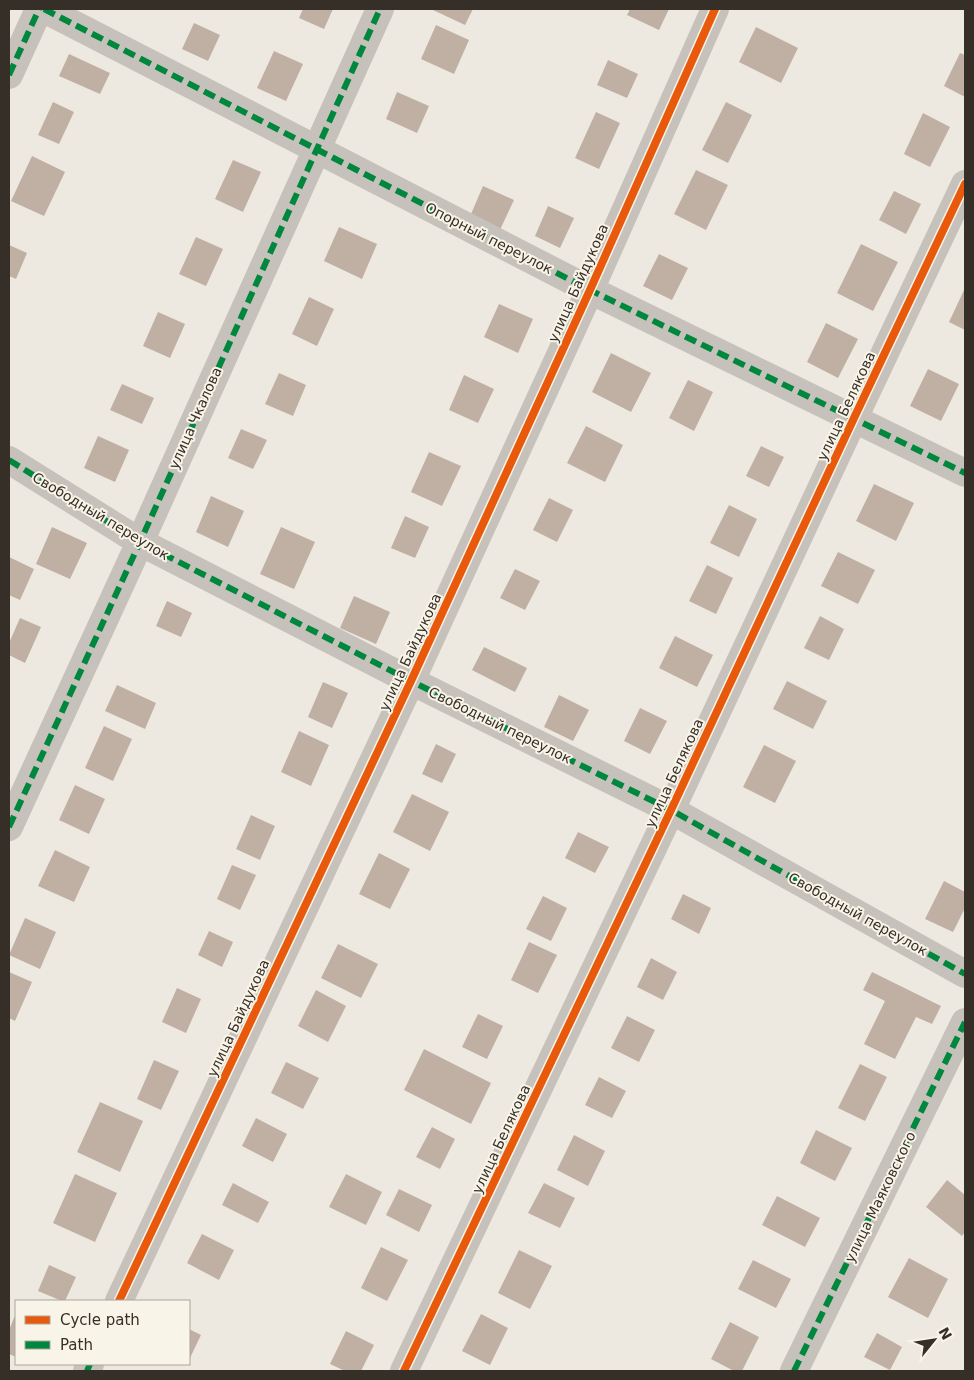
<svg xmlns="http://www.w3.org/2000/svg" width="974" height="1380" viewBox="0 0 974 1380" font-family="'DejaVu Sans',sans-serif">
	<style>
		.building { fill: #c0b0a3 }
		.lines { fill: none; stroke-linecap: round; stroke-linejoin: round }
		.minor { stroke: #c6c1ba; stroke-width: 28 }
		.quiet { stroke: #00873e; stroke-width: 6; stroke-dasharray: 12 6; stroke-linecap: butt }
		.cycleway-casing { stroke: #f9f4e8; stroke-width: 11 }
		.cycleway { stroke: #e8590c; stroke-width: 8 }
		.labels { text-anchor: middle; stroke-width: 4; stroke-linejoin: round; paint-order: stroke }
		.street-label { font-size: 14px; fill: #362f28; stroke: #f9f4e8 }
	</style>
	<rect width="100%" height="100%" fill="#ede9e1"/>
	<path class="building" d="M303,9H333L324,29L299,18Z
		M434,9H473L465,25L433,10Z
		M630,9H669L659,30L627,15Z
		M194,23L220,35L208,61L182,49Z
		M436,25L469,40L454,74L421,59Z
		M756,27L798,48L781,83L739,62Z
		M274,51L303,64L286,101L257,88Z
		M960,53L965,55V97L944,86Z
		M69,54L110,73L100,94L59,76Z
		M608,60L638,74L627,98L597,85Z
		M397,92L429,106L417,133L386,119Z
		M53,102L74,112L59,144L38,135Z
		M726,102L752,115L728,163L702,150Z
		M596,112L620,123L599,169L575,158Z
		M923,113L950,127L930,167L904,154Z
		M32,156L65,172L44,216L11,201Z
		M233,160L261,172L243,212L215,199Z
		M696,170L728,185L706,230L674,214Z
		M483,186L514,200L498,234L468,221Z
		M894,191L921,204L906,234L879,220Z
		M548,206L574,218L560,248L535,236Z
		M339,227L377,244L362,279L324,261Z
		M196,237L223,249L206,286L179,274Z
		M861,244L898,262L873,311L837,293Z
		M9,245L27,253L16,279L9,276Z
		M659,254L688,268L672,300L643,286Z
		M965,288V330L949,322Z
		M309,297L334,309L317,346L292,334Z
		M499,304L533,319L518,353L484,337Z
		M158,312L185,324L170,358L143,346Z
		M826,323L858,339L838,378L807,362Z
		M611,353L651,373L631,412L592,392Z
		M928,369L959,384L941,421L910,406Z
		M279,373L306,385L293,416L265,404Z
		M464,375L494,389L478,423L449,410Z
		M688,380L713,392L694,431L669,418Z
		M122,384L154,398L142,424L110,410Z
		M586,426L623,445L605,482L567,463Z
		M241,429L267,440L253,469L228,458Z
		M98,436L129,450L115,482L84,468Z
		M761,446L784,457L769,487L746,476Z
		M429,452L461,466L442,506L411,492Z
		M874,484L914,503L896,541L856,521Z
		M211,496L244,511L228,547L196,532Z
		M549,498L573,510L557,542L533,530Z
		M729,505L757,519L739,557L710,543Z
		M405,516L429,527L415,558L391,548Z
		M52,527L87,543L70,579L36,564Z
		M281,527L315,542L294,589L260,574Z
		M838,552L875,570L858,604L821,586Z
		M9,557L34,569L20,600L9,595Z
		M707,565L733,578L716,614L689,601Z
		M515,569L540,581L525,610L500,598Z
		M354,596L390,612L376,644L340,628Z
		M167,601L192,613L181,637L156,626Z
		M820,616L844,629L829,660L804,648Z
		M20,618L41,627L25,663L9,655V643Z
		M675,636L713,655L697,687L659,668Z
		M484,647L527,668L515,692L472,670Z
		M787,681L827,701L813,729L773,709Z
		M323,682L348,693L332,728L308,717Z
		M117,685L156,703L145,729L105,711Z
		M559,695L589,710L573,741L544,727Z
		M640,708L667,721L650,754L624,741Z
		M104,726L132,739L113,781L85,768Z
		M299,731L329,745L311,786L281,772Z
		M436,744L456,754L442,783L422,774Z
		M764,745L796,761L775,803L743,787Z
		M75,785L105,799L89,834L59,820Z
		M412,794L449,812L430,851L393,832Z
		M251,815L275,826L260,860L236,849Z
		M578,832L609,847L595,873L565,858Z
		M55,850L90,867L74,902L38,886Z
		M379,853L410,869L390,909L359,894Z
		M232,865L256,875L240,910L217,899Z
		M944,881L965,892V908L953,932L925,919Z
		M683,894L711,908L699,934L671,919Z
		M543,896L567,908L551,941L526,929Z
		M25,918L56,932L40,969L9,955Z
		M209,931L233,942L222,967L198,955Z
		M529,942L557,955L538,993L511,980Z
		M338,944L378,964L361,998L321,978Z
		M651,958L677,972L663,1000L637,987Z
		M9,972L32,982L15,1021L9,1018Z
		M872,972L941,1006L932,1024L916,1017L895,1059L864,1044L885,1001L863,990Z
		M177,988L201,999L186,1033L162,1022Z
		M316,990L346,1006L328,1042L298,1026Z
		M478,1014L503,1026L487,1059L462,1047Z
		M627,1016L655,1030L639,1062L611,1048Z
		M424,1049L491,1083L471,1124L404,1090Z
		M154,1060L179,1071L161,1110L137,1099Z
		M286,1062L319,1078L303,1109L271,1093Z
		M860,1064L887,1077L865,1121L838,1108Z
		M599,1077L626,1091L612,1118L585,1105Z
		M100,1102L143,1121L120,1172L77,1152Z
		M256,1118L287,1134L273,1162L242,1146Z
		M432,1127L455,1139L440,1169L416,1157Z
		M816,1130L852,1148L835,1181L800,1163Z
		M574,1135L605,1151L588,1186L557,1170Z
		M75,1174L117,1193L95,1242L53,1223Z
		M346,1174L382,1192L366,1225L329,1207Z
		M947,1180L965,1195V1232L962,1236L926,1207Z
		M233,1183L269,1202L258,1223L222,1205Z
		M544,1183L575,1198L560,1228L528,1213Z
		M399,1189L432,1205L419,1232L386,1215Z
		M777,1196L820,1218L805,1247L762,1225Z
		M202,1234L234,1250L219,1280L187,1263Z
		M381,1247L408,1260L387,1301L361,1288Z
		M519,1250L552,1266L530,1309L498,1293Z
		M909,1258L948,1279L928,1318L888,1297Z
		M753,1260L791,1279L776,1308L738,1289Z
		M49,1265L76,1277L65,1301H62L38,1291Z
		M16,1313V1357L9,1354V1330Z
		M481,1314L508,1328L490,1365L462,1351Z
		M730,1322L759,1337L742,1371H734L711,1359Z
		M189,1329L201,1335L189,1360Z
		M346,1331L374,1345L361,1371H345L330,1364Z
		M877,1333L902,1347L890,1370L864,1357Z"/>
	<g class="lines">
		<path class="minor" d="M44,9L590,290L965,473
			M9,75L39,9
			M9,460L140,542L411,681L671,810L965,974
			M9,827L140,542L380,9
			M119,1301L411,681L590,290L715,9
			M87,1371L90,1364
			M404,1371L671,810L854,418L965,184
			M794,1371L965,1022"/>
		<path class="quiet" d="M44,9L590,290L965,473
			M9,75L39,9
			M9,460L140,542L411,681L671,810L965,974
			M9,827L140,542L380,9
			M87,1371L90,1364
			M794,1371L965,1022"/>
		<defs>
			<path id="cycleway" d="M119,1301L411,681L590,290L715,9
				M404,1371L671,810L854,418L965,184"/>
		</defs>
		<use href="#cycleway" class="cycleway-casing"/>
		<use href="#cycleway" class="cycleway"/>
	</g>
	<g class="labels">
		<g class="street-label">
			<text transform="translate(489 238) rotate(27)" y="5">Опорный переулок</text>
			<text transform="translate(578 283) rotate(-66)" y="5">улица Байдукова</text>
			<text transform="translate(846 406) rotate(-65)" y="5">улица Белякова</text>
			<text transform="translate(195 418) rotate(-66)" y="5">улица Чкалова</text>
			<text transform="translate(101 516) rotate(31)" y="5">Свободный переулок</text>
			<text transform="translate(410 652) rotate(-65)" y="5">улица Байдукова</text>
			<text transform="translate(500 725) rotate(26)" y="5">Свободный переулок</text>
			<text transform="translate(674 773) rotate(-65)" y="5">улица Белякова</text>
			<text transform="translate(858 914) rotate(29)" y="5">Свободный переулок</text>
			<text transform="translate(238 1018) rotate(-65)" y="5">улица Байдукова</text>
			<text transform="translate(501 1139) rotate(-65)" y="5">улица Белякова</text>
			<text transform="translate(880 1197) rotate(-64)" y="5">улица Маяковского</text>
		</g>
	</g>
	<rect width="974" height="1380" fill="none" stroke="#362f28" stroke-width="20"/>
	<rect x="15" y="1300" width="175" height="65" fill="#f9f4e8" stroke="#aba59b"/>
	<rect x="25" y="1316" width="25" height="8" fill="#e8590c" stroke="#aba59b"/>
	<text x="60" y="1325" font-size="15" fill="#362f28">Cycle path</text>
	<rect x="25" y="1341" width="25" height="8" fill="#00873e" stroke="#aba59b"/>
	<text x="60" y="1350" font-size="15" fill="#362f28">Path</text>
	<g transform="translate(934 1340) rotate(60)" stroke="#f9f4e8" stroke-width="4" paint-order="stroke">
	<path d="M0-4L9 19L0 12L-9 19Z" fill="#362f28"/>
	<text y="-8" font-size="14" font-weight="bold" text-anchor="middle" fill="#362f28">N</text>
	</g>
</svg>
